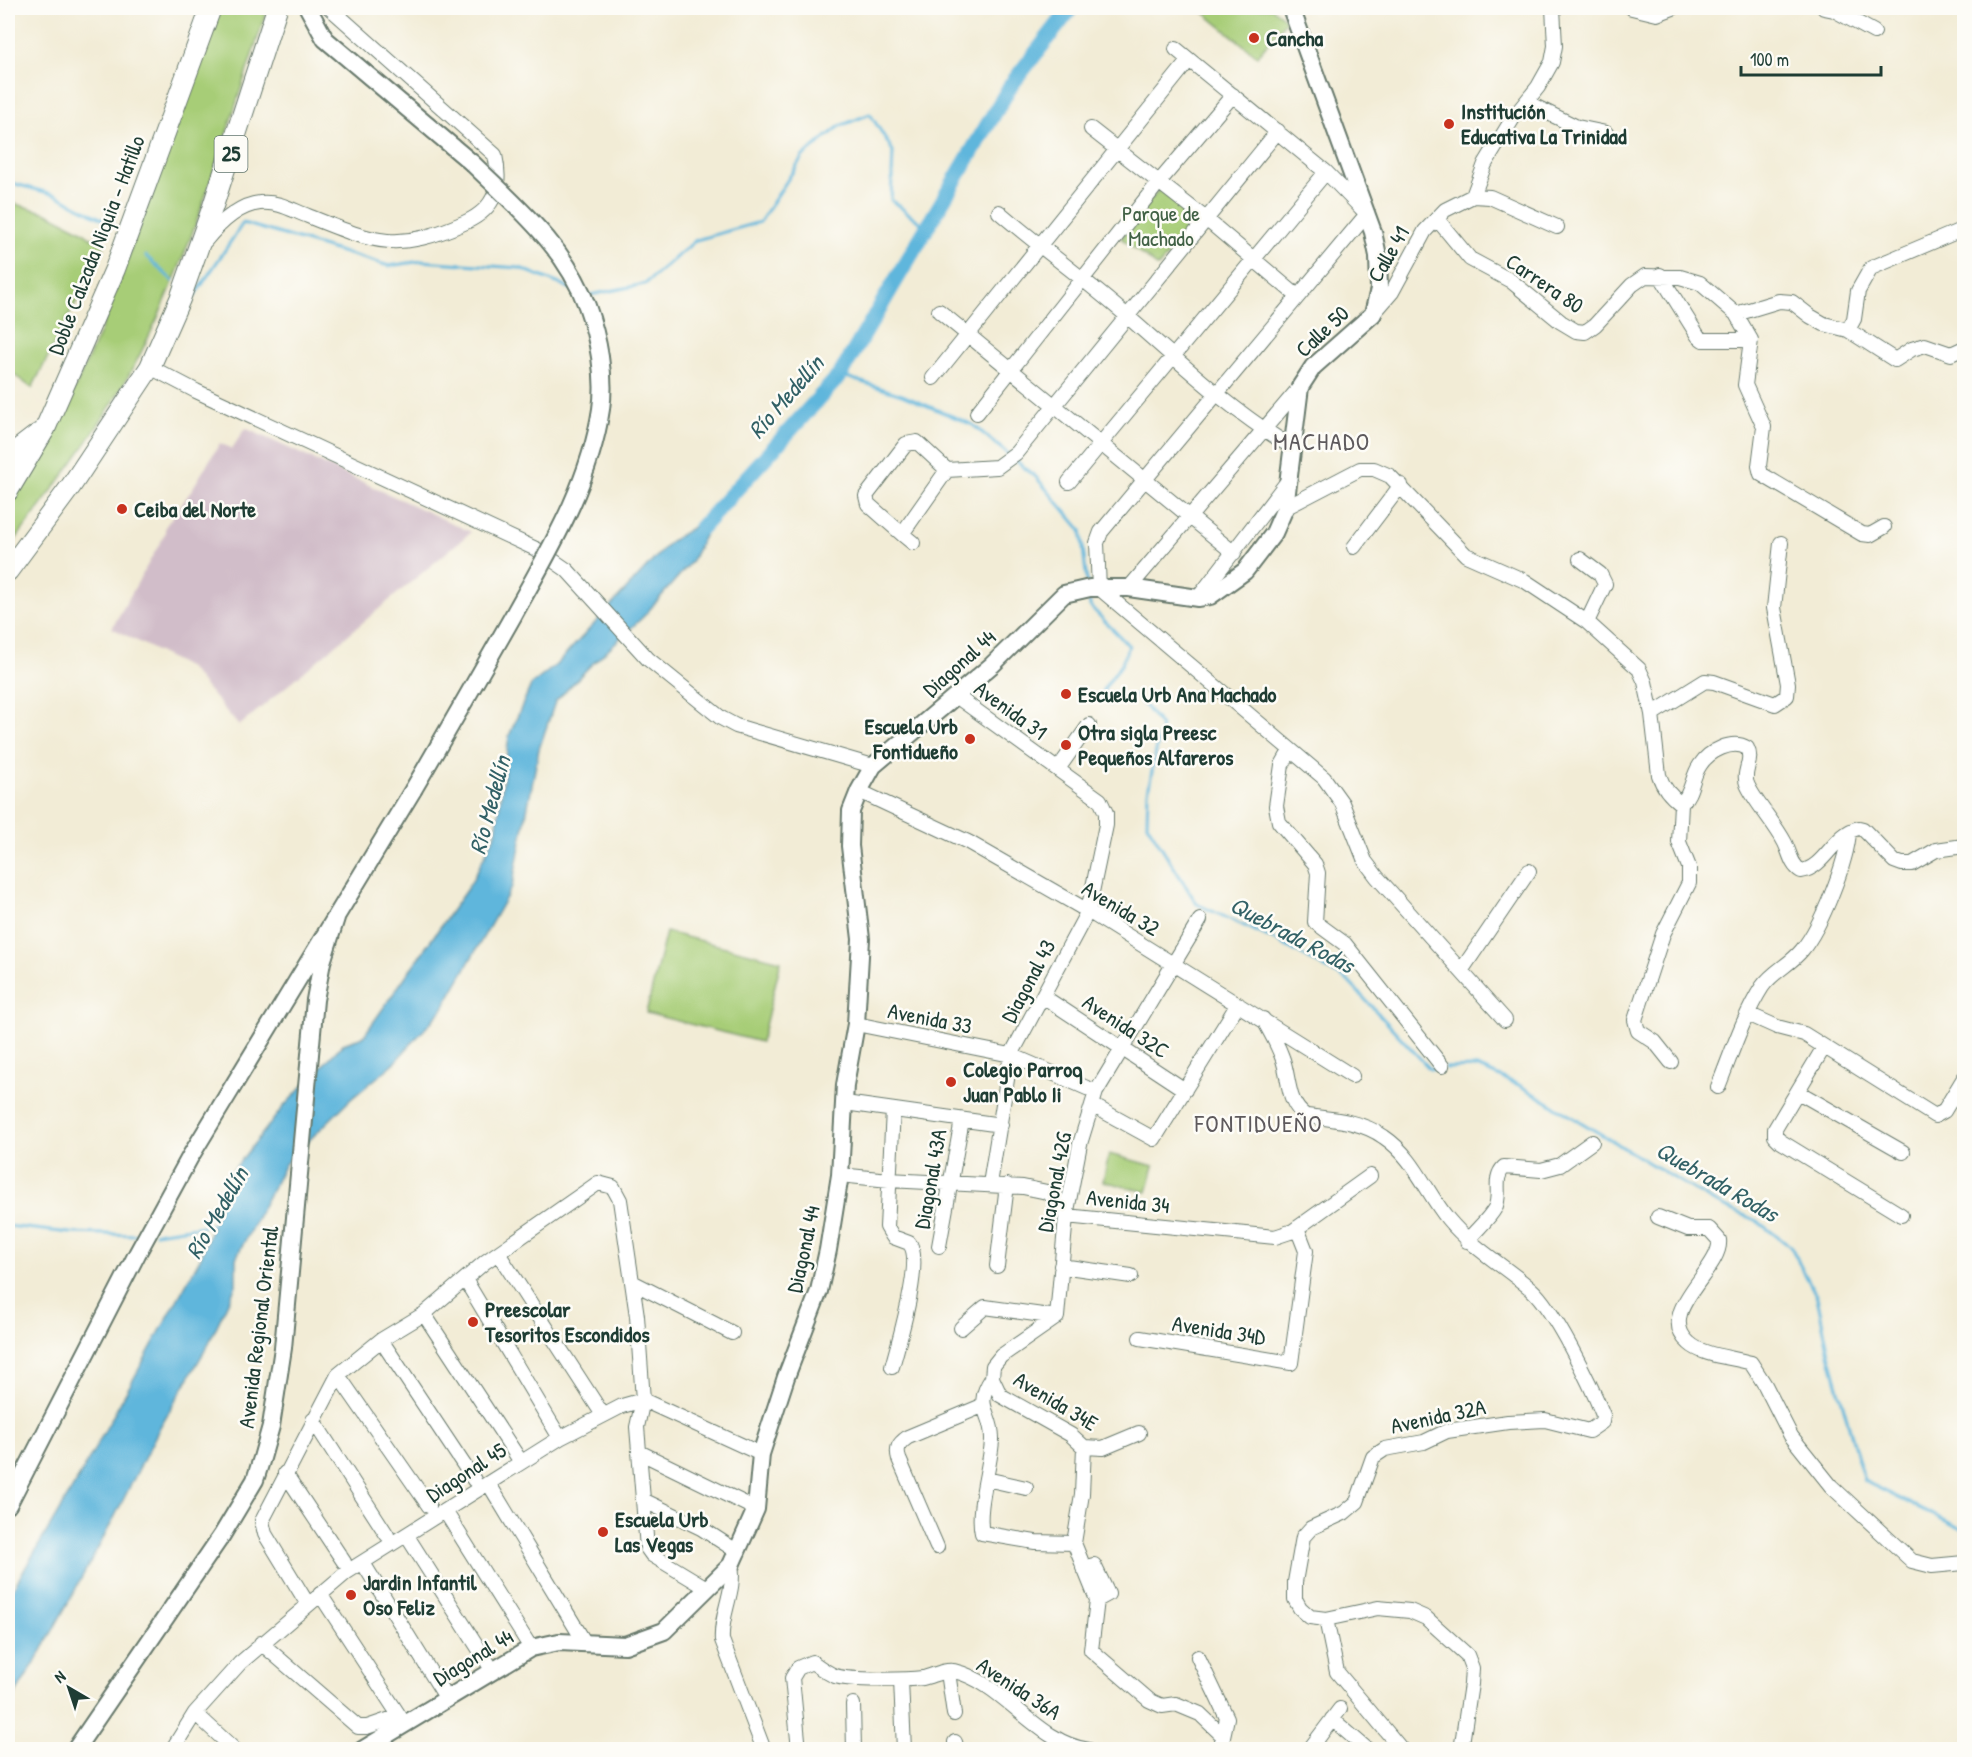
<svg xmlns="http://www.w3.org/2000/svg" width="1972" height="1757" viewBox="0 0 1972 1757" font-family="'Patrick Hand',sans-serif">
	<style>
		.industrial { fill: #d1bdc9 }
		.green { fill: #a7cd77; stroke: #638556; stroke-width: 1.5 }
		.water { fill: #5fb6dc; stroke: #3f7a88; stroke-width: 1.5 }
		.lines { fill: none; stroke-linecap: round; stroke-linejoin: round }
		.stream { stroke: #5fb6dc; stroke-width: 3 }
		.river { stroke: #5fb6dc; stroke-width: 16 }
		.minor-casing { stroke: #697a6d; stroke-width: 16 }
		.major-casing { stroke: #697a6d; stroke-width: 20 }
		.highway-casing { stroke: #697a6d; stroke-width: 22 }
		.minor { stroke: #fff; stroke-width: 14 }
		.major { stroke: #fff; stroke-width: 16 }
		.highway { stroke: #fff; stroke-width: 20 }
		.major-bridge-casing { stroke: #697a6d; stroke-width: 20; stroke-linecap: butt }
		.major-bridge { stroke: #fff; stroke-width: 16 }
		.poi-dot { fill: #c8321e; stroke: #fdfcf7; stroke-width: 2 }
		.labels { text-anchor: middle; stroke-width: 5; stroke-linejoin: round; paint-order: stroke }
		.shield { fill: #fdfcf7; stroke: #62766e; stroke-width: 1.5 }
		.shield-label { font-size: 21px; font-weight: bold; fill: #1f3d34 }
		.poi-label { font-size: 22px; font-weight: bold; fill: #1f3d34; stroke: #fdfcf7; text-anchor: start }
		.park-label { font-size: 22px; fill: #416145; stroke: #fdfcf7 }
		.street-label { font-size: 22px; fill: #1f3d34; stroke: #fdfcf7 }
		.water-label { font-size: 24px; font-style: italic; fill: #326166; stroke: #fdfcf7 }
		.neighbourhood-label { font-size: 24px; letter-spacing: 1.5px; fill: #5e5a5d; stroke: #fdfcf7 }
	</style>
	<rect width="100%" height="100%" fill="#fdfcf7"/>
	<filter id="ink" filterUnits="userSpaceOnUse"><feTurbulence type="fractalNoise" baseFrequency=".0167" numOctaves="2"/><feDisplacementMap in="SourceGraphic" scale="12" xChannelSelector="R" yChannelSelector="G"/><feConvolveMatrix kernelMatrix="1 2 1 2 8 2 1 2 1" color-interpolation-filters="sRGB"/></filter>
	<filter id="wash" filterUnits="userSpaceOnUse"><feTurbulence type="fractalNoise" baseFrequency=".008" numOctaves="4" result="noise"/><feDisplacementMap in="SourceGraphic" scale="24" xChannelSelector="R" yChannelSelector="G"/><feGaussianBlur stdDeviation="1.35" result="paint"/><feColorMatrix in="noise" values="0 0 0 0 0 0 0 0 0 0 0 0 0 0 0 0 0 1.4 0 .05"/><feComposite in="paint" operator="in"/></filter>
	<g filter="url(#wash)">
		<rect width="100%" height="100%" fill="#f2ecd6"/>
		<path class="industrial" d="M245,428L471,532L239,726L189,668L112,628L165,534V527L191,491L220,443L232,449Z"/>
		<path class="green" d="M220,8H268C226,128 194,253 134,366C99,431 51,491 8,550V504L61,419L100,332Z
			M1198,8H1272L1287,20L1257,56Z
			M1160,188L1198,220L1158,267L1121,238Z
			M8,202L47,213L82,231L104,247L32,388L8,370Z
			M666,932L781,961L761,1042L646,1013Z
			M1109,1154L1154,1166L1147,1192L1103,1181Z"/>
		<path class="water" d="M716,512L691,562L643,617L589,667L555,702L539,749L512,887L441,1011L392,1065L351,1099L285,1164L236,1258V1285L207,1347L161,1425L113,1520L40,1654L8,1706V1597L78,1479L201,1257L234,1169L285,1105L343,1044L363,1037L471,883L496,833L509,736L531,685L556,665L671,541Z"/>
		<g class="lines">
			<path class="stream" d="M8,182L56,195L114,225
				M146,256L173,281
				M195,295L243,223L389,266L422,261L520,268L572,289
				M590,295L645,284L696,240L760,222L803,156L840,126L870,114L893,151L891,200L926,227
				M840,375L902,395L973,425L1008,454
				M1015,460L1036,477L1081,530L1087,583
				M1089,595L1090,606L1129,646L1121,665L1103,690L1110,704L1136,695L1161,726L1148,792L1147,824L1197,904L1277,941L1347,980L1430,1069H1438
				M1445,1068L1477,1067L1519,1085L1714,1202L1757,1221L1791,1247L1817,1297L1829,1354L1864,1481L1964,1530
				M8,1226L70,1233L140,1235
				M155,1233L217,1224"/>
			<path class="river" d="M701,528L840,375L1011,85L1071,8"/>
		</g>
	</g>
	<g filter="url(#ink)">
		<g class="lines">
			<defs>
				<path id="minor" d="M1632,8L1657,14L1673,8
					M1824,8L1834,10L1874,32
					M1176,49L1326,172L1367,214L1101,532L1097,543L1099,588L1324,778L1342,803L1365,861L1377,877L1505,1020
					M1526,102L1577,127L1606,133
					M1091,129L1206,219L1296,295
					M1473,196L1490,197L1557,227
					M999,212C1041,248 1086,280 1127,316C1180,362 1232,412 1292,447
					M1437,219L1470,259L1511,281L1561,322L1576,331L1585,332L1595,325L1632,285L1645,276L1680,277L1700,283L1736,314L1751,340L1745,385L1764,427L1759,466L1761,474L1862,534L1870,535L1884,527
					M205,241C218,225 238,205 260,203C278,201 292,210 308,216C375,243 397,253 466,222C496,208 502,186 495,155L330,8
					M1660,275L1698,336L1703,340H1751
					M939,311L1234,553
					M1373,314L1392,292L1425,231L1445,210L1473,196L1485,164L1513,118L1538,87L1552,62L1555,46L1553,8
					M1736,314L1779,301L1792,302L1810,316L1824,324L1848,330L1895,360L1912,349L1925,345L1951,354L1964,348
					M1848,330L1854,319L1858,291L1871,268L1961,230
					M150,367L196,391L538,550L567,570L648,659L721,718L736,726L873,766
					M933,378L1189,60
					M977,413L1159,182L1233,95
					M1069,482L1326,172
					M1285,508L1360,469H1374L1390,476L1466,555L1525,581L1587,622L1639,669L1645,682L1652,714L1659,775C1663,788 1670,796 1681,804C1693,792 1691,778 1700,765C1709,751 1732,739 1747,748C1754,761 1742,771 1747,784C1754,801 1775,823 1785,843C1790,853 1791,865 1801,871C1825,868 1834,833 1859,828L1863,829L1894,861L1902,864H1912L1936,850L1964,846
					M902,534L868,504L866,496L906,444L917,442L947,470L997,467L1016,453L1278,131
					M913,543L902,534L947,470
					M1354,547L1401,485
					M1580,559L1600,574L1605,584L1587,622
					M1129,588L1300,387
					M1198,598L1287,482
					M956,696L1100,800L1106,813V825L1088,911L1011,1055L990,1184
					M1652,714L1705,681L1714,682L1775,704L1787,696L1788,684L1774,608L1781,543
					M1290,751L1282,765L1276,806L1279,822L1315,864L1318,873L1315,922L1345,944L1442,1066
					M1058,769L1089,725
					M859,791L968,842L1088,911L1352,1076
					M1461,971L1529,871
					M1044,997L1185,1090
					M1748,1014L1777,1027L1804,1034L1935,1116L1944,1111L1964,1078
					M1263,1019C1270,1031 1277,1043 1282,1057C1290,1077 1286,1103 1306,1116C1332,1119 1362,1121 1384,1137C1414,1157 1426,1192 1448,1219C1472,1248 1503,1265 1531,1289C1554,1309 1591,1385 1603,1415L1602,1422L1589,1431L1545,1420L1508,1422L1447,1431L1424,1442L1385,1449L1373,1457L1357,1502L1344,1513L1311,1528L1303,1537L1295,1582V1599L1300,1608L1310,1617L1326,1619L1378,1608L1410,1611L1426,1618L1467,1655L1472,1668L1471,1684L1461,1750
					M856,1024L1011,1055L1096,1092
					M1824,1047L1775,1129V1136L1780,1141L1901,1215
					M1671,1062L1655,1042L1638,1031L1635,1020L1663,934L1689,883V867L1679,842L1681,804
					M1718,1087C1731,1055 1743,1017 1762,987C1773,971 1790,965 1802,950C1821,927 1847,862 1849,832
					M1798,1092L1903,1152
					M845,1103L1001,1125
					M1092,1105L1154,1139L1238,1004
					M840,1175L889,1180L1023,1187L1047,1192L1058,1200L1066,1216L1275,1237L1293,1231L1370,1176
					M1658,1217L1688,1229H1709L1719,1240C1723,1269 1653,1312 1689,1343C1703,1356 1732,1357 1751,1363L1765,1385L1791,1436L1831,1486L1912,1561L1932,1566L1964,1563
					M1467,1241C1476,1230 1489,1219 1495,1208C1502,1194 1492,1179 1504,1167L1541,1170L1560,1165L1592,1142
					M939,1246L962,1120
					M498,1253L603,1415
					M997,1266L1007,1185
					M1061,1266L1131,1276
					M466,1281L560,1438
					M632,1282L732,1333
					M424,1314L521,1462
					M961,1328L985,1307L1057,1317
					M1140,1338L1291,1363L1306,1251L1297,1228
					M381,1340L474,1480
					M892,1367C898,1345 924,1258 909,1243L893,1237L887,1227L893,1110
					M338,1375L429,1506
					M992,1378C972,1408 993,1411 992,1440C991,1465 976,1509 982,1533L1035,1542L1074,1543
					M313,1420L387,1535
					M1139,1433L1103,1448L1084,1447L1071,1435L1000,1395L992,1378L993,1366L1001,1356L1057,1317L1066,1216L1080,1144L1096,1092L1200,920
					M1084,1447L1082,1494L1074,1543L1097,1600L1091,1650L1149,1700L1162,1706L1176,1704L1200,1714L1222,1735
					M641,1453L756,1509
					M285,1473L344,1562
					M986,1479L1026,1488
					M489,1484L585,1643
					M645,1501L701,1528L738,1552
					M445,1511L531,1648
					M407,1536L493,1671
					M937,1547L899,1459C896,1448 898,1444 908,1437L982,1406
					M363,1563L447,1699
					M731,1565C736,1591 720,1614 722,1640L764,1750
					M1083,1568L1094,1565L1108,1594L1097,1600
					M705,1587L652,1555L647,1548L637,1427L643,1400L761,1454
					M320,1594L404,1723
					M1326,1619L1337,1672L1402,1750
					M261,1643L358,1727H367L399,1716
					M1198,1657L1227,1718L1220,1750
					M948,1672L954,1714
					M901,1680L904,1750
					M853,1704L854,1750
					M195,1713L235,1750
					M1332,1719L1368,1750
					M955,1742L957,1750
					M172,1750L195,1713L240,1663L347,1572L560,1438L622,1406L643,1400L637,1316L620,1200L613,1187L598,1183L591,1188L485,1262L424,1314L381,1340L338,1375L262,1521L265,1534L307,1603
					M799,1750L792,1678L798,1668L812,1662C819,1667 827,1673 835,1676C852,1681 905,1680 923,1678C932,1676 945,1669 954,1671C1005,1683 1036,1743 1089,1750
					M1309,1750L1340,1709"/>
				<path id="major" d="M308,8L325,39L472,163
					M8,1505L137,1254L190,1157L413,790
					M75,1750L222,1535L255,1480L262,1458L271,1426L283,1348L315,1000L322,962L336,918
					M362,1750L531,1648L559,1642L625,1645L664,1631L731,1565L756,1509L761,1454L786,1377L819,1291L828,1250L840,1175L845,1085L856,1024L861,939L850,846L851,811L859,791L873,766L992,665L1064,594L1090,588H1129L1198,598L1210,596L1245,571L1274,533L1285,508L1300,387L1313,367L1373,314L1379,289L1378,256L1373,232L1291,8"/>
				<path id="highway" d="M8,457L38,434
					M8,491L45,429L115,269L211,8
					M8,571L71,486L150,367L180,299L213,206L277,8"/>
			</defs>
			<use href="#minor" class="minor-casing"/>
			<use href="#major" class="major-casing"/>
			<use href="#highway" class="highway-casing"/>
			<use href="#minor" class="minor"/>
			<use href="#major" class="major"/>
			<use href="#highway" class="highway"/>
			<defs>
				<path id="major-bridge" d="M413,790C447,732 480,674 513,616C549,551 590,484 601,409C606,376 598,337 587,306C566,247 515,205 472,163"/>
			</defs>
			<use href="#major-bridge" class="major-bridge-casing"/>
			<use href="#major-bridge" class="major-bridge"/>
		</g>
	</g>
	<g class="poi-dot">
		<circle cx="1254" cy="38" r="6"/>
		<circle cx="1449" cy="124" r="6"/>
		<circle cx="122" cy="509" r="6"/>
		<circle cx="1066" cy="694" r="6"/>
		<circle cx="970" cy="739" r="6"/>
		<circle cx="1066" cy="745" r="6"/>
		<circle cx="951" cy="1082" r="6"/>
		<circle cx="473" cy="1322" r="6"/>
		<circle cx="603" cy="1532" r="6"/>
		<circle cx="351" cy="1595" r="6"/>
	</g>
	<g class="labels">
		<rect class="shield" x="214.5" y="136" width="33" height="36" rx="4.5"/>
		<g class="shield-label">
			<text x="231" y="161">25</text>
		</g>
		<g class="poi-label">
			<text x="1266" y="46">Cancha</text>
			<text x="1461" y="119">Institución<tspan x="1461" dy="25">Educativa La Trinidad</tspan></text>
			<text x="134" y="517">Ceiba del Norte</text>
			<text x="1078" y="702">Escuela Urb Ana Machado</text>
			<text x="958" y="734" text-anchor="end">Escuela Urb<tspan x="958" dy="25">Fontidueño</tspan></text>
			<text x="1078" y="740">Otra sigla Preesc<tspan x="1078" dy="25">Pequeños Alfareros</tspan></text>
			<text x="963" y="1077">Colegio Parroq<tspan x="963" dy="25">Juan Pablo Ii</tspan></text>
			<text x="485" y="1317">Preescolar<tspan x="485" dy="25">Tesoritos Escondidos</tspan></text>
			<text x="615" y="1527">Escuela Urb<tspan x="615" dy="25">Las Vegas</tspan></text>
			<text x="363" y="1590">Jardin Infantil<tspan x="363" dy="25">Oso Feliz</tspan></text>
		</g>
		<g class="park-label">
			<text x="1161" y="221">Parque de<tspan x="1161" dy="25">Machado</tspan></text>
		</g>
		<g class="street-label">
			<text transform="translate(96 245) rotate(-69)" y="8">Doble Calzada Niquia - Hatillo</text>
			<text transform="translate(1388 254) rotate(-60)" y="8">Calle 41</text>
			<text transform="translate(1545 283) rotate(34)" y="8">Carrera 80</text>
			<text transform="translate(1322 331) rotate(-43)" y="8">Calle 50</text>
			<text transform="translate(959 663) rotate(-42)" y="8">Diagonal 44</text>
			<text transform="translate(1011 710) rotate(36)" y="8">Avenida 31</text>
			<text transform="translate(1121 908) rotate(31)" y="8">Avenida 32</text>
			<text transform="translate(1028 981) rotate(-62)" y="8">Diagonal 43</text>
			<text transform="translate(930 1018) rotate(11)" y="8">Avenida 33</text>
			<text transform="translate(1126 1026) rotate(33)" y="8">Avenida 32C</text>
			<text transform="translate(930 1179) rotate(-80)" y="8">Diagonal 43A</text>
			<text transform="translate(1054 1182) rotate(-79)" y="8">Diagonal 42G</text>
			<text transform="translate(1128 1201) rotate(6)" y="8">Avenida 34</text>
			<text transform="translate(803 1249) rotate(-78)" y="8">Diagonal 44</text>
			<text transform="translate(258 1327) rotate(-83)" y="8">Avenida Regional Oriental</text>
			<text transform="translate(1219 1330) rotate(9)" y="8">Avenida 34D</text>
			<text transform="translate(1056 1401) rotate(31)" y="8">Avenida 34E</text>
			<text transform="translate(1438 1416) rotate(-12)" y="8">Avenida 32A</text>
			<text transform="translate(466 1472) rotate(-33)" y="8">Diagonal 45</text>
			<text transform="translate(473 1657) rotate(-31)" y="8">Diagonal 44</text>
			<text transform="translate(1019 1688) rotate(33)" y="8">Avenida 36A</text>
		</g>
		<g class="water-label">
			<text transform="translate(786 397) rotate(-49)" y="8">Río Medellín</text>
			<text transform="translate(490 805) rotate(-75)" y="8">Río Medellín</text>
			<text transform="translate(1292 935) rotate(28)" y="8">Quebrada Rodas</text>
			<text transform="translate(1717 1182) rotate(30)" y="8">Quebrada Rodas</text>
			<text transform="translate(217 1213) rotate(-60)" y="8">Río Medellín</text>
		</g>
		<g class="neighbourhood-label">
			<text x="1322" y="450">MACHADO</text>
			<text x="1259" y="1132">FONTIDUEÑO</text>
		</g>
	</g>
	<rect width="1972" height="1757" fill="none" stroke="#fdfcf7" stroke-width="30"/>
	<g transform="translate(69 1688) rotate(321)" stroke="#fdfcf7" stroke-width="4.5" paint-order="stroke">
	<path d="M0-4.5L10 22L0 15L-10 22Z" fill="#1f3d34"/>
	<text y="-9" font-size="16" font-weight="bold" text-anchor="middle" fill="#1f3d34">N</text>
	</g>
	<path d="M1741 66v9h140v-9" fill="none" stroke="#1f3d34" stroke-width="3"/>
	<text x="1750" y="66" font-size="18" fill="#1f3d34" stroke="#fdfcf7" stroke-width="4.5" paint-order="stroke">100 m</text>
</svg>
